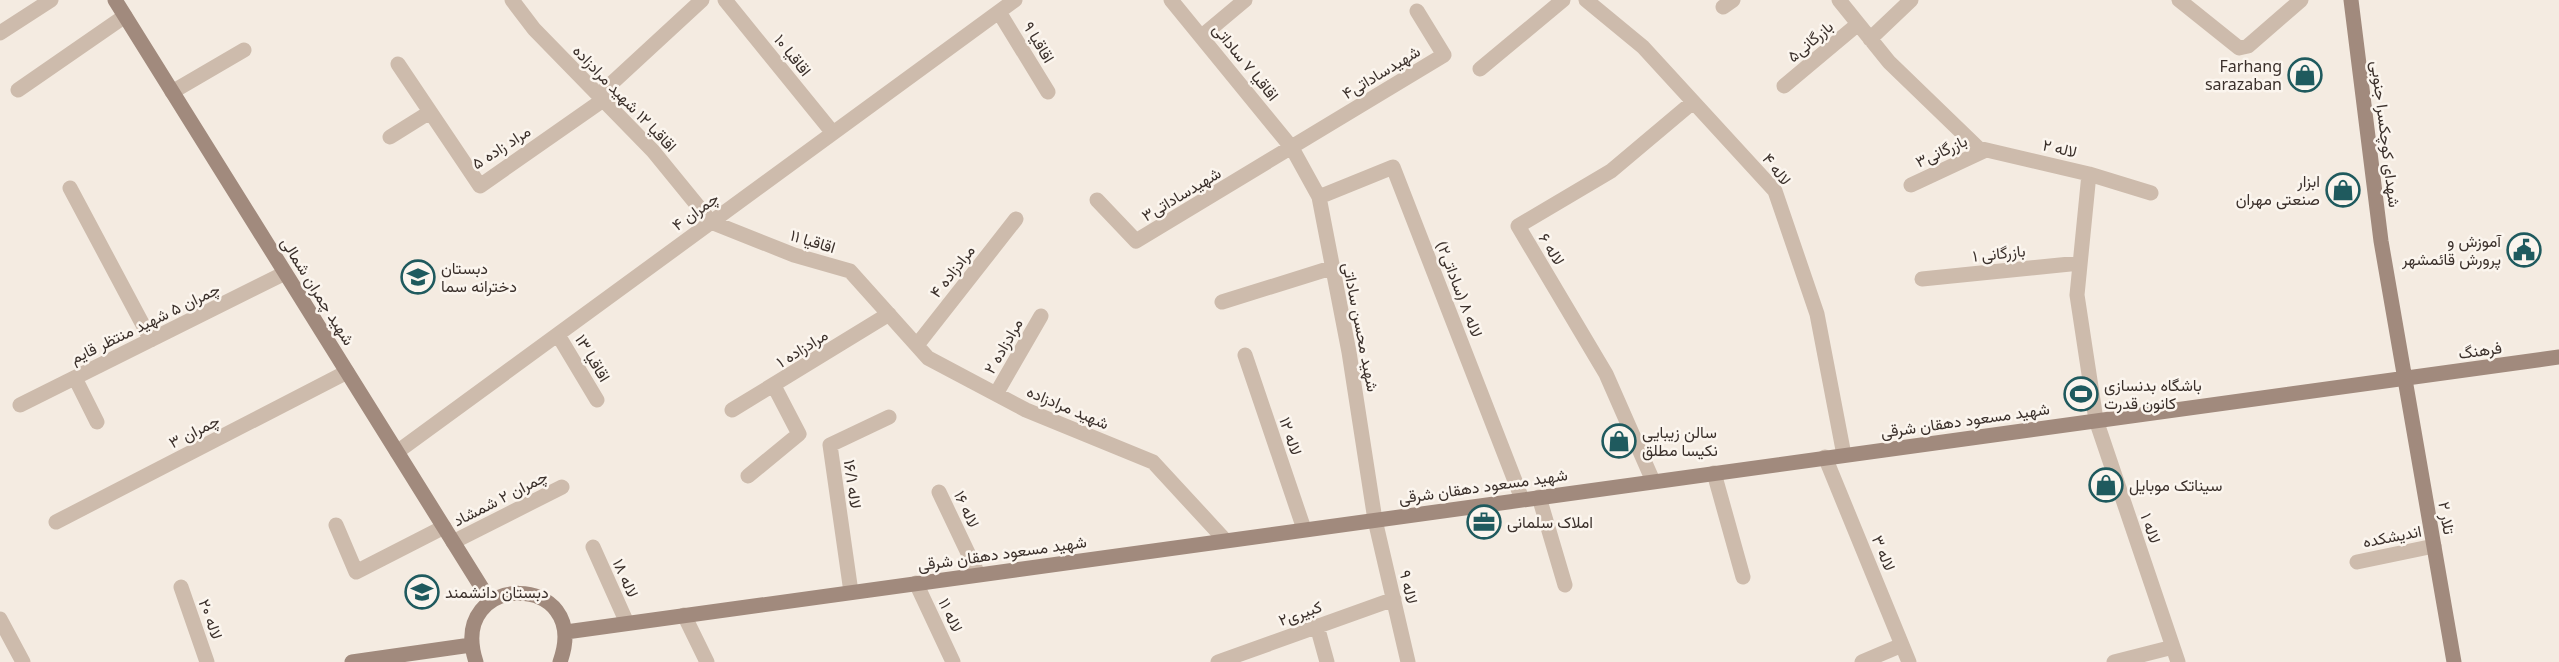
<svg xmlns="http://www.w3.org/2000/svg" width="2559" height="662" viewBox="0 0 2559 662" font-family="'Noto Sans',Vazirmatn,sans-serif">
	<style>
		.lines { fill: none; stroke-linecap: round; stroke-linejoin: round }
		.minor { stroke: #cdbbac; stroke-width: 15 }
		.secondary { stroke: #a18a7d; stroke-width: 15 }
		.labels { text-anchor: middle; stroke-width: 5; stroke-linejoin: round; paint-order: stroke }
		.street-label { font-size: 16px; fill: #3b302b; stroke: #fbf5ee }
		.poi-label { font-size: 16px; fill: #3b302b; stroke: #fbf5ee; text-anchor: start }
	</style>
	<rect width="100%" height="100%" fill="#f4ebe1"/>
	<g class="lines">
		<path class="minor" d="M512,0L534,29L653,151L711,222L794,255L850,271L928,358L1026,410L1153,462L1225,540
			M725,0L833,133
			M1171,0L1292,148L1319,197L1349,352L1375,520L1408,662
			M1586,0L1643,47L1775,191L1817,314L1844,455
			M1839,0L1889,62L1978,148L2089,174L2151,193
			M2179,0L2239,48L2248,46L2301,0
			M1723,7L1733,0
			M999,12L1048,92
			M0,33L51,0
			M1202,36L1245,0
			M1870,39L1911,0
			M398,64L480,186L603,100
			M1480,69L1563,0
			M1784,86L1858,24
			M18,90L125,16
			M172,92L244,50
			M599,95L702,0
			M390,137L430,112
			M2089,174L2077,295L2096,420L2178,662
			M1911,185L1986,150
			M70,188L151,340
			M1319,197L1393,167L1522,499
			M1097,200L1136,241L1444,55L1417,11
			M1922,279L2080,263
			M1222,302L1331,268
			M558,335L597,400
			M917,345L1016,219
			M1245,355L1304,529
			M75,378L97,422
			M996,394L1041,316
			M20,405L285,273
			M732,410L889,314
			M397,452L1015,0
			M1825,457L1909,662
			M1714,473L1743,577
			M748,476L799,434L774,386
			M1653,481L1606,374L1518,226L1611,171L1693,102
			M939,492L978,574
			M1539,497L1565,585
			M56,522L347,372
			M336,525L356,572L444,527
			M453,542L562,487
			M593,547L627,623
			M2357,562L2434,546
			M916,583L953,662
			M181,587L207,662
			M851,592L830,445L889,417
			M684,615L707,662
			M0,619L23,662
			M1317,626L1327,662
			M1218,662L1394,599
			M1862,662L1902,645
			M2114,662L2173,647"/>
		<path class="secondary" d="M115,0L490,601
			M2351,0L2381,241L2454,662
			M566,632L2559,357
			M352,662L471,645
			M476,662C446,570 593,571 560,662"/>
	</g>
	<defs>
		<symbol id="shop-ring" viewBox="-11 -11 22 22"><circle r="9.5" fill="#fbf5ee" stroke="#1f5a5e" stroke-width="1.5"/><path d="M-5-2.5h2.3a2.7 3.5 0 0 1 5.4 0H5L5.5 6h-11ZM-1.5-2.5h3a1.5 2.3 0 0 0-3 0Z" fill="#1f5a5e"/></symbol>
		<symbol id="civic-ring" viewBox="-11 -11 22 22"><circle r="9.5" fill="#fbf5ee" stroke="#1f5a5e" stroke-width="1.5"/><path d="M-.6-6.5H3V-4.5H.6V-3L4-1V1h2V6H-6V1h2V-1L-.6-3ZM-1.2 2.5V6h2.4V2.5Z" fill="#1f5a5e"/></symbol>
		<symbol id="school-ring" viewBox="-11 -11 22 22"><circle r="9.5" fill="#fbf5ee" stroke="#1f5a5e" stroke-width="1.5"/><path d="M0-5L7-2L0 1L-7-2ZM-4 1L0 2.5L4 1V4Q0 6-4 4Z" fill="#1f5a5e"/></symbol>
		<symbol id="stadium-ring" viewBox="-11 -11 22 22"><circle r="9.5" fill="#fbf5ee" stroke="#1f5a5e" stroke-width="1.5"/><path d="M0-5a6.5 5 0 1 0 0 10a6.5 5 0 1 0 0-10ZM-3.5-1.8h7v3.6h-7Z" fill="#1f5a5e"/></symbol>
		<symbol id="office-ring" viewBox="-11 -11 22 22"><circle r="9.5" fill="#fbf5ee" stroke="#1f5a5e" stroke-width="1.5"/><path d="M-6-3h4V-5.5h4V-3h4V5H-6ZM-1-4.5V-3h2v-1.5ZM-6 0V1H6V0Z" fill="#1f5a5e"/></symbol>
	</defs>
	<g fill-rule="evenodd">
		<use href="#shop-ring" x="2286" y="56" width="38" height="38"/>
		<use href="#shop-ring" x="2324" y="171" width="38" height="38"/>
		<use href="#civic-ring" x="2505" y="231" width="38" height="38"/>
		<use href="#school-ring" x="399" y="258" width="38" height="38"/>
		<use href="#stadium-ring" x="2062" y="375" width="38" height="38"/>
		<use href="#shop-ring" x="1600" y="422" width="38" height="38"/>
		<use href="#shop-ring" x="2087" y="466" width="38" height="38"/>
		<use href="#office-ring" x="1465" y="503" width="38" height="38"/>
		<use href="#school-ring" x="403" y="573" width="38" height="38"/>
	</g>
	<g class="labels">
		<g class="street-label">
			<text transform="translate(1810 41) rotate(-40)" y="6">بازرگانی۵</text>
			<text transform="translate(1039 42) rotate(59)" y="6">اقاقیا ۹</text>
			<text transform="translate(793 55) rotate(51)" y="6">اقاقیا ۱۰</text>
			<text transform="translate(1246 62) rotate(51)" y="6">اقاقیا ۷ ساداتی</text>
			<text transform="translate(1381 72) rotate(-31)" y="6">شهیدساداتی۴</text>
			<text transform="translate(625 98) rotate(46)" y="6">اقاقیا ۱۲ شهید مرادزاده</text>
			<text transform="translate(2386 134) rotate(83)" y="6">شهدای کوچکسرا جنوبی</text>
			<text transform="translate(501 147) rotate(-33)" y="6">مراد زاده ۵</text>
			<text transform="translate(2060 148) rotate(13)" y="6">لاله ۲</text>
			<text transform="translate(1941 151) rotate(-25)" y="6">بازرگانی۳</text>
			<text transform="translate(1777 169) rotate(52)" y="6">لاله ۴</text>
			<text transform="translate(1181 194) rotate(-31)" y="6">شهیدساداتی۳</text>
			<text transform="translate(695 211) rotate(-36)" y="6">چمران ۴</text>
			<text transform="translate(813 241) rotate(17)" y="6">اقاقیا ۱۱</text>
			<text transform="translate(1552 249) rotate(59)" y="6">لاله ۶</text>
			<text transform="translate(1999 253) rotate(-6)" y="6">بازرگانی ۱</text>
			<text transform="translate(952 271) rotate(-52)" y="6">مرادزاده ۴</text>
			<text transform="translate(1460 289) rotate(69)" y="6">لاله ۸ (ساداتی۲)</text>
			<text transform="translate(318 291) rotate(58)" y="6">شهید چمران شمالی</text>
			<text transform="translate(145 323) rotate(-26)" y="6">چمران ۵ شهید منتظر قایم</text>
			<text transform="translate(1361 327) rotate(79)" y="6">شهید محسن ساداتی</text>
			<text transform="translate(1003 346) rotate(-60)" y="6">مرادزاده ۲</text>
			<text transform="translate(802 348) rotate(-32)" y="6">مرادزاده ۱</text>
			<text transform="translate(2480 350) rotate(-8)" y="6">فرهنگ</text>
			<text transform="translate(593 358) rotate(59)" y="6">اقاقیا ۱۳</text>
			<text transform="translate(1068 407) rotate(23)" y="6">شهید مرادزاده</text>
			<text transform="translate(1965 420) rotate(-8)" y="6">شهید مسعود دهقان شرقی</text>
			<text transform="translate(194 431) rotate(-27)" y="6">چمران ۳</text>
			<text transform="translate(1291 436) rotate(71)" y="6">لاله ۱۲</text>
			<text transform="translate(853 484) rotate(82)" y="6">لاله ۱۶/۱</text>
			<text transform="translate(1483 486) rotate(-8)" y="6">شهید مسعود دهقان شرقی</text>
			<text transform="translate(500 498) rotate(-27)" y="6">چمران ۲ شمشاد</text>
			<text transform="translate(967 509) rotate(65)" y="6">لاله ۱۶</text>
			<text transform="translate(2447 518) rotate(80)" y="6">تلار ۲</text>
			<text transform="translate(2151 528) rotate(71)" y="6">لاله ۱</text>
			<text transform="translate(2392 536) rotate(-11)" y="6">اندیشکده</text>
			<text transform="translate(1002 553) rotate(-8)" y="6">شهید مسعود دهقان شرقی</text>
			<text transform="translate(1884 553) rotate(68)" y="6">لاله ۳</text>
			<text transform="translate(626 578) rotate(66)" y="6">لاله ۱۸</text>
			<text transform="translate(1409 587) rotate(77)" y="6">لاله ۹</text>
			<text transform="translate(1300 613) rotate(-20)" y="6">کبیری۲</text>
			<text transform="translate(951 615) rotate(65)" y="6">لاله ۱۱</text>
			<text transform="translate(211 619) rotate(70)" y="6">لاله ۲۰</text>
		</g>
		<g class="poi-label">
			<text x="2282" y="72" text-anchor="end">Farhang<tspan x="2282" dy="18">sarazaban</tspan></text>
			<text x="2320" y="187" text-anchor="end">ابزار<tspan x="2320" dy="18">صنعتی مهران</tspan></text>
			<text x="2501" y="247" text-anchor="end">آموزش و<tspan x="2501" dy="18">پرورش قائمشهر</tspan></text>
			<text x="441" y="274">دبستان<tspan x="441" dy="18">دخترانه سما</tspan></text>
			<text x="2104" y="391">باشگاه بدنسازی<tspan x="2104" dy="18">کانون قدرت</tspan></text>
			<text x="1642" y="438">سالن زیبایی<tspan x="1642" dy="18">نکیسا مطلق</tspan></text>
			<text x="2129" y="491">سیناتک موبایل</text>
			<text x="1507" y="528">املاک سلمانی</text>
			<text x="445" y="598">دبستان دانشمند</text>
		</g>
	</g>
</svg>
